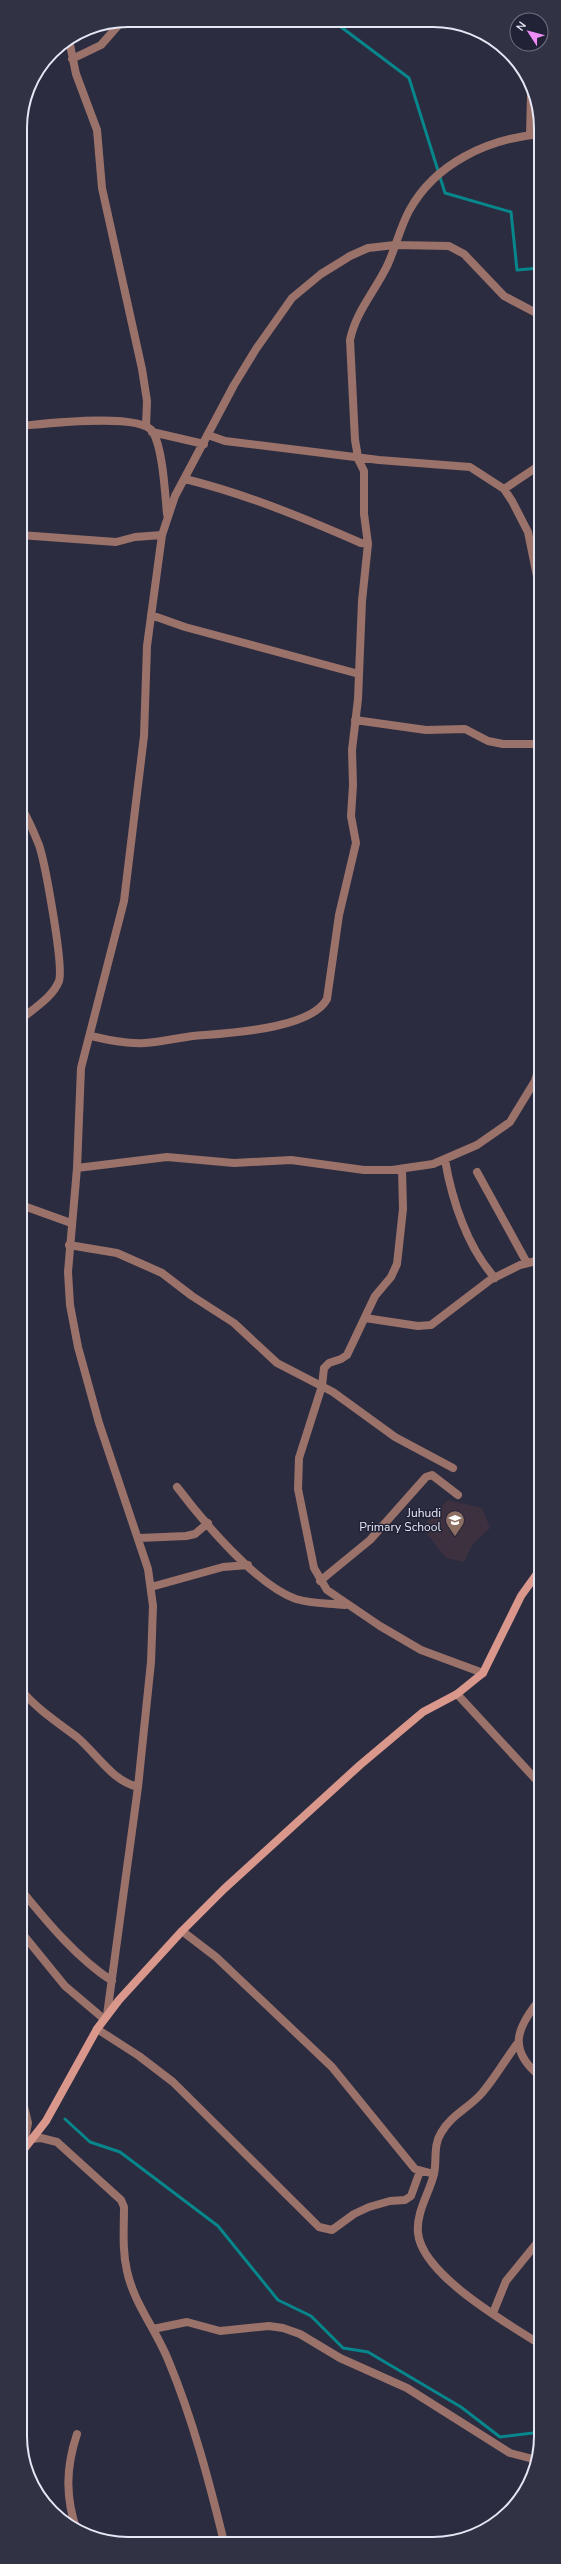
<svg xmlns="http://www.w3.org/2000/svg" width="561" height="2564" viewBox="0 0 561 2564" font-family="'Nunito Sans',sans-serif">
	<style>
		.education { fill: #3d3140 }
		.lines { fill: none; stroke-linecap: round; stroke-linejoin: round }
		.stream { stroke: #07868b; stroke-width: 3 }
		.street { stroke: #9b726a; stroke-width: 8 }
		.secondary { stroke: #d9988b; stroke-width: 8 }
		.labels { text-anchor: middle; stroke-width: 3; stroke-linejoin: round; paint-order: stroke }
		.poi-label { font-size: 12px; fill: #e6e7f5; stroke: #222236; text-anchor: end }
		.rim { fill: none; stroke: #e6e7f5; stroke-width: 2 }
	</style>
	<rect width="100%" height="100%" fill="#2c2c40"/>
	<path class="education" d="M448,1500L482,1508L490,1528L472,1545L464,1562L446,1558L422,1527Z"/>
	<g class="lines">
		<path class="stream" d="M333,21L409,78L445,193L511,212L517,270L540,268
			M65,2119L90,2142L120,2152L218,2226L278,2300L311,2316L343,2348L368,2352L461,2407L500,2437L541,2432"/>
		<path class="street" d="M69,40L76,74L97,130L102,188L142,369L147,401L146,426
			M72,59L101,45L122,21
			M530,135L531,95
			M20,426C43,424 141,412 153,432C163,450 165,493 167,514
			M152,432L204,444
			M208,435L225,441L379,460L470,467L504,489L512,501L528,532L540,591
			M358,457L355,440L350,340C356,311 376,290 388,264C396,246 400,228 409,211C435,163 488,139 540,134
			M185,479C246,494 304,518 361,543L368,544
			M504,489L540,465
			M20,535L116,542L135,537L162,535
			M151,615L185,627L359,674
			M355,720L426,730L465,729L488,741L503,744H540
			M20,806C28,817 34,833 39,845C45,863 64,966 59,981C53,997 33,1009 20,1020
			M91,1036C109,1040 126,1044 145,1043C161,1042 177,1038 193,1036C226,1033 310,1030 327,999L339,915L356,843L351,816L353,785L352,750L358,699L362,601L368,544L364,514V471L357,457
			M445,1160C452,1200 467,1247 495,1278
			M77,1168L167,1157L234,1163L291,1160L364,1170H392L433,1164L477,1145L510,1122L535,1081L540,1063
			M402,1169L403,1209L397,1264L391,1277L375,1296L347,1355L341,1359L329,1363L324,1368L322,1386L299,1458L298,1489L314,1568L327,1590L380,1626L421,1650L483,1673
			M477,1172L527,1263
			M21,1205L71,1223
			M69,1245L117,1253L162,1273L192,1296L234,1323L277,1363L333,1392L395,1437L453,1468
			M365,1318L418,1326L431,1325L490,1280L520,1265L540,1260
			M177,1487C202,1520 256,1585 296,1599C312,1604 329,1603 345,1605
			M139,1538L186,1536L195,1534L208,1523
			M320,1581L370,1540L426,1477L432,1475L458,1495
			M151,1587L223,1567L248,1565
			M21,1690C37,1709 57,1722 77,1737C97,1754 112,1781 138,1787
			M457,1694L541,1785
			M21,1890C47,1922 77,1958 112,1981
			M182,1931L216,1957L332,2067L415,2169L434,2174
			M21,1932L65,1986L104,2019
			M541,1998C516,2028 507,2050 541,2077
			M107,2015L138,1787L151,1662L153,1606L148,1569L99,1423L78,1347L70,1305L68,1272L77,1168L81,1068L124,901L144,736L147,646L162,535L175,496L234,385L256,349L292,298L321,274L350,256L368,248L395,245L449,246L464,254L504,296L540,315
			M97,2029L139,2056L173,2082L319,2227L332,2230L354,2214L369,2207L390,2201L405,2200L411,2196L420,2171
			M517,2044C505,2060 495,2078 482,2093C469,2108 451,2115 441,2133C433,2145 437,2161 434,2174C429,2194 416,2212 418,2233C422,2275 507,2323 541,2345
			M21,2094L28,2123L23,2149
			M32,2139L41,2138L57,2142L121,2200L124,2207C124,2229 122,2249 127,2271C134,2304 157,2331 169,2362C193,2420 209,2481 224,2542
			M493,2313L506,2281L541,2238
			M153,2329L187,2322L220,2331L269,2326L283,2328L300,2334L340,2358L407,2388L510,2453L537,2460
			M77,2434C66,2467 65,2497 77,2531"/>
		<path class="secondary" d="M21,2153L46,2121L97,2029L119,2000L182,1931L224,1889L360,1765L423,1712L457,1694L483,1673L521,1596L541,1568"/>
	</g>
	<defs>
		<symbol id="school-pin" viewBox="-11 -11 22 30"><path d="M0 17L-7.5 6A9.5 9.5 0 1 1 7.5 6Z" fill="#8d6e63" stroke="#222236"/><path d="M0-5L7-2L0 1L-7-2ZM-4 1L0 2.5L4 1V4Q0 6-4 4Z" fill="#fff"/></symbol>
	</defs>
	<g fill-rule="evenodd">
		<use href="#school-pin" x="444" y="1509" width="22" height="30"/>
	</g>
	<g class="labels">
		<g class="poi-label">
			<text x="441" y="1517">Juhudi<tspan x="441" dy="14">Primary School</tspan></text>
		</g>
	</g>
	<path d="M0 0H561V2564H0ZM128 27H433A101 101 0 0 1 534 128V2436A101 101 0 0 1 433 2537H128A101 101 0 0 1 27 2436V128A101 101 0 0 1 128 27Z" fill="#323245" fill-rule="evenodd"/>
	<path class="rim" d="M128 27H433A101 101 0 0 1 534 128V2436A101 101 0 0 1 433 2537H128A101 101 0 0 1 27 2436V128A101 101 0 0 1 128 27Z"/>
	<g transform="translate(529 32) rotate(306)"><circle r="19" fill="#222236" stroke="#707182"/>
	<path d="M0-3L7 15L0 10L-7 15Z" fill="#ee8cf8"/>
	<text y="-6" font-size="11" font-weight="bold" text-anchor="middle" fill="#e6e7f5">N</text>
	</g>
</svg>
